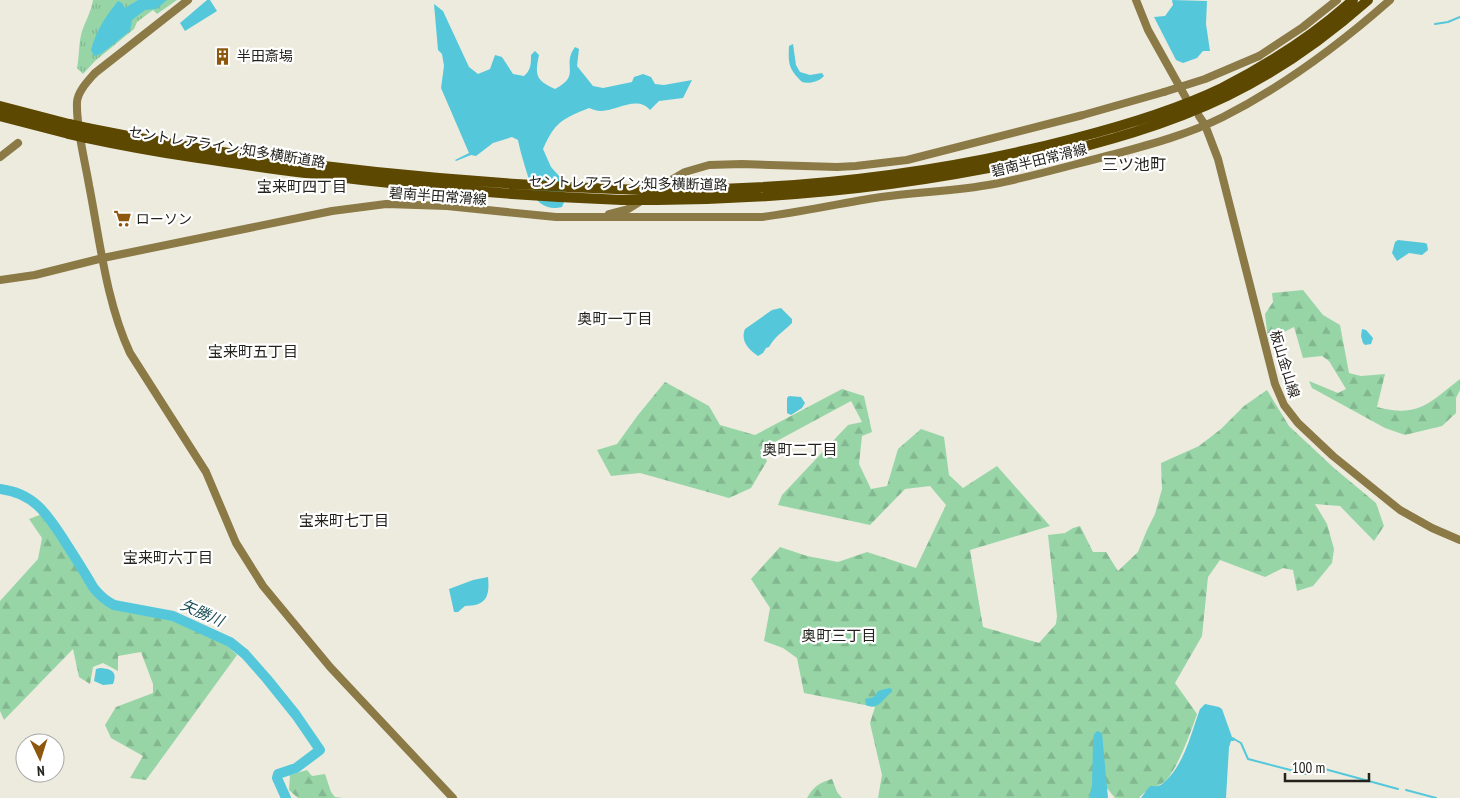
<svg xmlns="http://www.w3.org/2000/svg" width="1460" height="798" viewBox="0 0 1460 798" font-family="'PT Sans Narrow','Noto Sans JP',sans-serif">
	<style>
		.grass { fill: url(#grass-tufts) }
		.forest { fill: url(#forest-firs) }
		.water { fill: #54c8da }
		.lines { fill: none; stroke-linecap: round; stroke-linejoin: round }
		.stream { stroke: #54c8da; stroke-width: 2 }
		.river { stroke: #54c8da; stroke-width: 10 }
		.secondary { stroke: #8b7946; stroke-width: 8 }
		.highway { stroke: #5c4800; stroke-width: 10 }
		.secondary-bridge { stroke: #8b7946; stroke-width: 8 }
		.highway-bridge { stroke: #5c4800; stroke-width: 10 }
		.labels { text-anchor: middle; stroke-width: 4.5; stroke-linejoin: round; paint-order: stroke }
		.poi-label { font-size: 14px; fill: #23221d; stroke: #fff; text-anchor: start }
		.street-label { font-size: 14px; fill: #23221d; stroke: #fff }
		.neighbourhood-label { font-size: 15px; fill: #23221d; stroke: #fff }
		.water-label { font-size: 15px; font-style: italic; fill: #1d4f57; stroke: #fff }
		.quarter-label { font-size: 16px; fill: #23221d; stroke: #fff }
	</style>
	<defs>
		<pattern id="grass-tufts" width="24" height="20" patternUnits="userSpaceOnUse" patternTransform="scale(1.25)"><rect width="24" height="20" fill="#97d5a7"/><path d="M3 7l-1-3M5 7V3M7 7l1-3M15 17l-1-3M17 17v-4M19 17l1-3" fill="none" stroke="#82b78f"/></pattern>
		<pattern id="forest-firs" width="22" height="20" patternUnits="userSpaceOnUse" patternTransform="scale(1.25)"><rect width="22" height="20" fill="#97d5a7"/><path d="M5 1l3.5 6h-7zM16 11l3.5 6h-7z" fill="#82b78f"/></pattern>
	</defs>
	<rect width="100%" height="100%" fill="#edebde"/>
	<path class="grass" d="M93,0H177L157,14L153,10L137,22L134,29L95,61L83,74L77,68C79,59 79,43 81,35C84,23 91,13 93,0Z"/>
	<path class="forest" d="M1303,290L1323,315L1340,325L1349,373L1361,376L1385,374L1377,407C1419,418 1429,403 1460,379V390L1456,398V413L1442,426L1405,435L1385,428L1312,388L1309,381L1338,393L1346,389L1329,361L1322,356L1303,358L1294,327L1268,340L1265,314L1273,302L1272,293Z
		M665,382L709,406L720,425L755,435L842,389L864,396L872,432L862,436L859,464L871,489L887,486L898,449L921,429L944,437L949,475L963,488L997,466L1050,526L970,550L983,627L1039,643L1056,624L1057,616L1048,535L1065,533L1073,528L1080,526L1093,552H1106L1118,571L1138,552L1147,530L1155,514L1162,489L1161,463L1199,446L1221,429L1244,406L1267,390L1289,426L1334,468L1376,503L1384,526L1374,541L1340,506L1315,504L1327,524L1334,549L1332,563L1313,586L1297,591L1293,570L1283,568L1265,577L1220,560L1208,577L1202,636L1175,683L1197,714C1190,734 1180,762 1168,778C1161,787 1148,787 1139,798H1115L1106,787L1097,798H878L882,775L870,723L875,707L804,693L797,658L783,648L764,641L770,608L751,579L780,547L807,556L838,562L867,552L916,568L946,505L930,486L905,489L870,525L778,505L782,495L848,425L862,422L851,401L760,450L767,461L751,488L729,498L640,473L611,476L597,450L617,444L638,415Z
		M42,514L109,607L173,619L223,642L237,655L146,780L130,778L143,756L111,738L105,725L116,707L153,693V684L141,652L118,656V671L103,663L93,667L90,684L79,677L73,649L4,720L0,711V601L38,559L42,538L29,519Z
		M307,770L312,776L325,774L331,792L335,797L343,798H298L289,790L290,775Z
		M832,779L837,792L842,798H807C813,787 820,782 832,779Z"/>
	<path class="water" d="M138,0H167L156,9L145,10L132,20L130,31L101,54L94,56L91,50C96,31 105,17 118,1L122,3L125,8Z
		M207,0H210L217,11L185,31L180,23Z
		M1172,0L1207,1L1206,24L1210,51H1203L1197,58L1183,63L1176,60L1154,17L1165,16L1173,5Z
		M434,4L443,11L469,67L478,74L490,69L495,55L502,57L513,74L524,76C531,70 531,64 531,55L535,51L539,55C535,75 535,80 555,89C582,75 561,66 575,47L579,49L577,66L593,86L603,88L632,82L634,77L643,74L651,77L655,84L664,85L692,80L683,98L659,101L650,110C637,95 617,111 601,111C597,111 592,109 589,108C562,119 555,122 543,149L551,167L560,177L559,179L566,197L562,207C554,209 547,208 540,203C533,197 520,151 518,140L512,137L493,143L476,156L471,155L456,161L455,160L469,153L441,88L444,66L442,54L438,50Z
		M793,44L796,65L800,72L810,75L822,73L824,76C819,82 809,84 802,82C789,69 788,65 789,46Z
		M1398,240L1425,243L1427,244L1428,250L1422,255L1409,253L1397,261L1392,253L1395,242Z
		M781,308L792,319V323C783,332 775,336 769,347L766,348L763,353L758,356C749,350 740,341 745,329L772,310Z
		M1362,329L1366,330L1373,338L1371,344L1365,345L1363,343L1361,336Z
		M789,396L801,397L805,403L802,408L791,415L787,413V398Z
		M488,577C490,597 486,606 465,606L458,612H454L449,589L473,580Z
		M100,668C111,669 118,671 113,684L103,685L94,681L96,669Z
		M889,688L892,689V692C883,698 879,711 866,705L865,699L874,697L878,691Z
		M1205,704L1219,707L1222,709L1232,737L1235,738L1234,741H1231L1229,747L1226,798H1141L1150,786C1154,786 1159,787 1162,784C1184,767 1191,733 1200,709Z
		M1097,731L1102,733L1108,798H1089L1092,785L1093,741L1094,734Z"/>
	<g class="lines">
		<path class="stream" d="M1435,24L1448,22L1460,17
			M1234,739L1241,743L1248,759L1306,774
			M1321,768L1398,789
			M1406,790L1436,798"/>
		<path class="river" d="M0,489C34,493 47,514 64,540C74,556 84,571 93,587C99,595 106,601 114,605L173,616L230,642L245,654L267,679L296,715L320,750L296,768L278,774L277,778L286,798"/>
		<path class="secondary" d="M188,0L95,73C88,81 78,91 77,102C76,127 85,161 89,185C100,241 106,301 130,353L206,472L236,543L263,586L330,667L453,798
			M1136,0L1148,30L1186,98
			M1259,56L1303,27L1337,0
			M1199,116L1205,125L1218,159L1275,384L1284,405L1298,423L1333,456L1400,510L1432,528L1460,540
			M0,157L18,143
			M654,190L685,172L709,165L742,164L837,167L856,166L907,160L1083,115L1164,92
			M609,214L628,209L644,199
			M0,280L35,275L103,258L332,211L386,204L447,206L556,217H762C802,212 841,203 881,197C919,192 957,191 994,184C1035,176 1075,164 1115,154C1152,144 1189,134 1223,117C1284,86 1339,45 1390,0"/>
		<path class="highway" d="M0,106L69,124
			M0,116L69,134
			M87,128C269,165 456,184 641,190
			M87,138C161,154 237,164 312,174C415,187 518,196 622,200
			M672,190C807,189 942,173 1072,139C1123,126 1174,111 1222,88C1269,64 1314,35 1353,0
			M657,200C785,199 912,186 1037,158C1102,143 1167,125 1227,96C1279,71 1325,38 1368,0"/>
		<path class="secondary-bridge" d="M1164,92L1205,79L1259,56"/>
		<path class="highway-bridge" d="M69,124L87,128
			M69,134L87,138
			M641,190H672
			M622,200H657"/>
	</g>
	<defs>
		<symbol id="building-bare" viewBox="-9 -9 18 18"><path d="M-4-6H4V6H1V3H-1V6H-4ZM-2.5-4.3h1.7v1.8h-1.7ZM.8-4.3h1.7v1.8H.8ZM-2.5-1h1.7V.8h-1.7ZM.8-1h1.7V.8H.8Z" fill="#8e570e" stroke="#fff" stroke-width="2.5" paint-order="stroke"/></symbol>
		<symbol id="supermarket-bare" viewBox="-9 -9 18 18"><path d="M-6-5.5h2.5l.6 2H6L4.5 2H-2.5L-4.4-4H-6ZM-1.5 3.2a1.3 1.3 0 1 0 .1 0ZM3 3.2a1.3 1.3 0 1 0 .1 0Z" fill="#8e570e" stroke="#fff" stroke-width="2.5" paint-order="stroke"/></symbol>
	</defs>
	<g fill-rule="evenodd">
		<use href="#building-bare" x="210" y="44" width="25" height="25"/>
		<use href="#supermarket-bare" x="110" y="206" width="25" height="25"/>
	</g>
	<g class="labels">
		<g class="poi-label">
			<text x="237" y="61">半田斎場</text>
			<text x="136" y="224">ローソン</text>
		</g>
		<g class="street-label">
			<text transform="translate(227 147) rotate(9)" y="5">セントレアライン;知多横断道路</text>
			<text transform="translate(1039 160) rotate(-14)" y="5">碧南半田常滑線</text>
			<text transform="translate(628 183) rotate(1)" y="5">セントレアライン;知多横断道路</text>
			<text transform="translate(438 196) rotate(4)" y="5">碧南半田常滑線</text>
			<text transform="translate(1285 364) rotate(73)" y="5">板山金山線</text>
		</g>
		<g class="neighbourhood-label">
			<text x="302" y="192">宝来町四丁目</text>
			<text x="615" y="324">奥町一丁目</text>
			<text x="253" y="357">宝来町五丁目</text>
			<text x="800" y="455">奥町二丁目</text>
			<text x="344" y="526">宝来町七丁目</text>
			<text x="168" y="563">宝来町六丁目</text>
			<text x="839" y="641">奥町三丁目</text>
		</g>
		<g class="water-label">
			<text transform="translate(202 613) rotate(24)" y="5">矢勝川</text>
		</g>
		<g class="quarter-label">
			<text x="1134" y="170">三ツ池町</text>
		</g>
	</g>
	<g transform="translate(40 758) rotate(176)"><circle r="24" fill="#ffffff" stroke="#a7a7a5"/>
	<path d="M0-4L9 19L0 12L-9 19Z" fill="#8e570e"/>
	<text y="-8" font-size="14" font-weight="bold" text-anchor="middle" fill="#23221d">N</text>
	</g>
	<path d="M1285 773v8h84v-8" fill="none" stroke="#23221d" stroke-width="2.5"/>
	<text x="1292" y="773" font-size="15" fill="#23221d" stroke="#ffffff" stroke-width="4" paint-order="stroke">100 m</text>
</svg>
